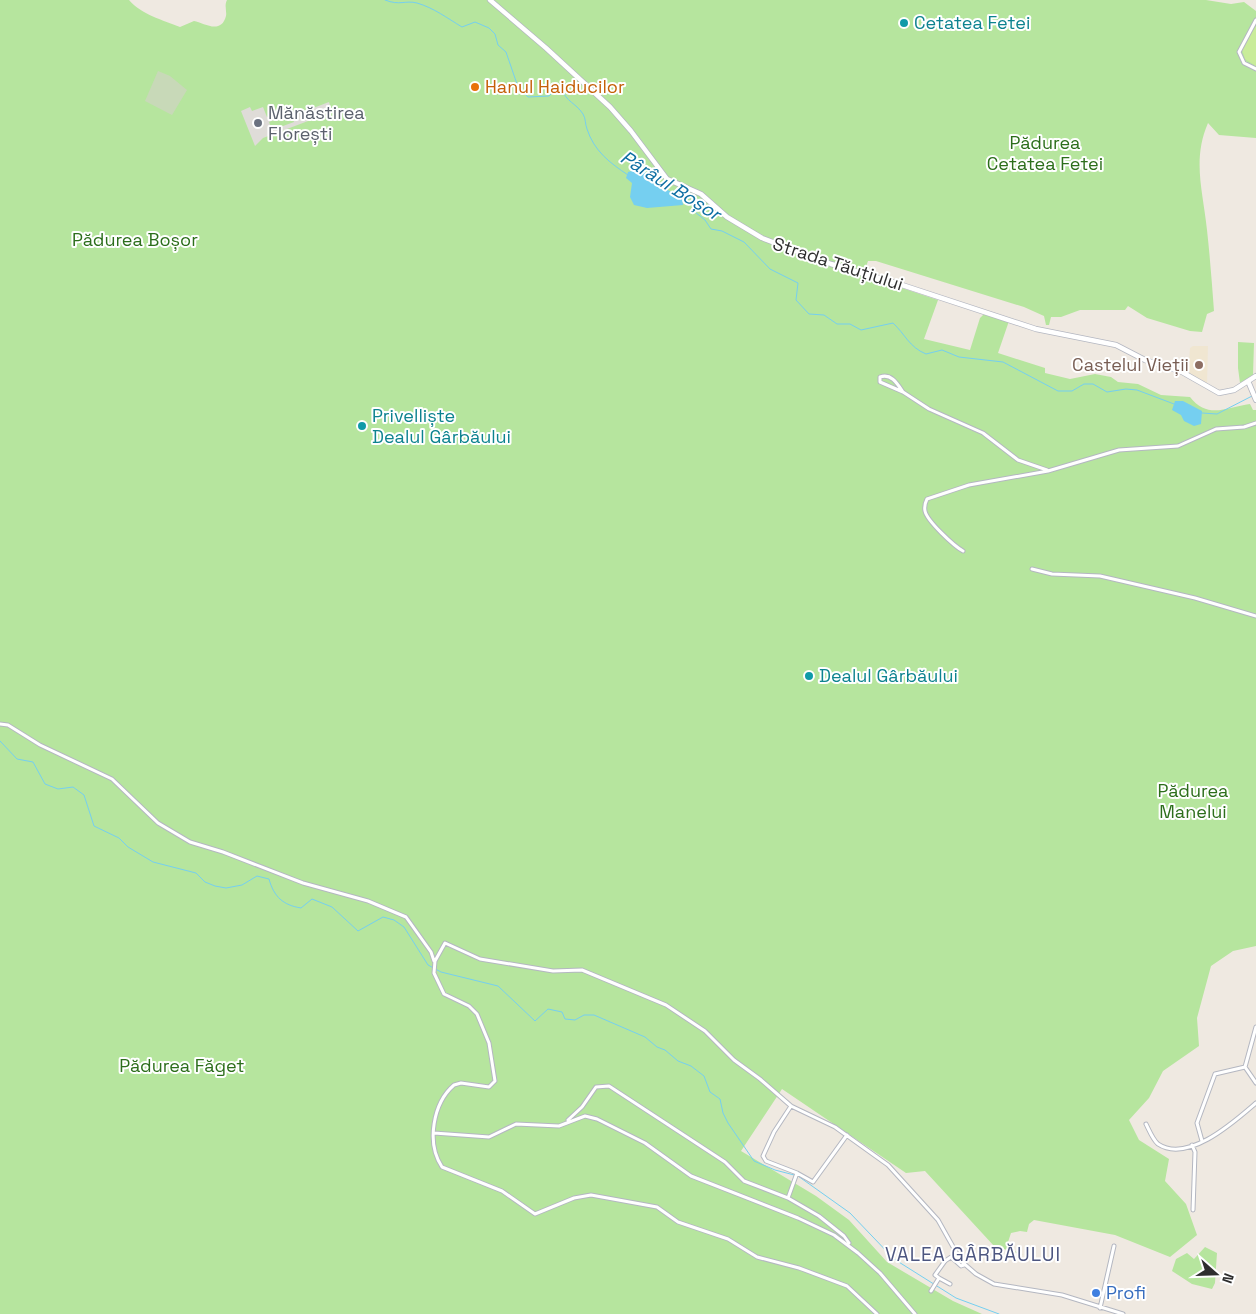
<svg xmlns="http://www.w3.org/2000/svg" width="1256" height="1314" viewBox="0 0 1256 1314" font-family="'Space Grotesk',sans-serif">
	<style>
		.education { fill: #f0e6d1 }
		.green { fill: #b6e59e }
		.cemetery { fill: #c8d9b8 }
		.pitch { fill: #c9ec9a }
		.plaza { fill: #dfdcd8 }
		.water { fill: #75cff0 }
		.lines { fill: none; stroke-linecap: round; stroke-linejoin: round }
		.stream { stroke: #75cff0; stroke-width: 1 }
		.street-casing { stroke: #b4b7c1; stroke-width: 5 }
		.secondary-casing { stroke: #b4b7c1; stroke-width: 6 }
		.street { stroke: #fff; stroke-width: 3 }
		.secondary { stroke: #fff; stroke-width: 4.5 }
		.culture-dot { fill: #0f9aa8; stroke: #fff; stroke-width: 2 }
		.food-dot { fill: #e8710a; stroke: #fff; stroke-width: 2 }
		.worship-dot { fill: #6b7280; stroke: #fff; stroke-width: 2 }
		.education-dot { fill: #8d6e63; stroke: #fff; stroke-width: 2 }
		.shop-dot { fill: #3f7fe0; stroke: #fff; stroke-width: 2 }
		.labels { text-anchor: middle; stroke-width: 4; stroke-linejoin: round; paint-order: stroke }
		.culture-label { font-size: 18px; fill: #0d838f; stroke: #fff; text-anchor: start }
		.food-label { font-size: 18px; fill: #c56008; stroke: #fff; text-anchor: start }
		.worship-label { font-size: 18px; fill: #5b616d; stroke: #fff; text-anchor: start }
		.park-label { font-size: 18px; fill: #2c6e1b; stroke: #fff }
		.street-label { font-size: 18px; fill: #2e2e2e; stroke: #fff }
		.education-label { font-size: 18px; fill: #785e54; stroke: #fff; text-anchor: end }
		.shop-label { font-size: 18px; fill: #366cbe; stroke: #fff; text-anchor: start }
		.water-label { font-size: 19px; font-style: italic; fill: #0d6fa3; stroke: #fff }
		.neighbourhood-label { font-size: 19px; letter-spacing: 1px; fill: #4d5680; stroke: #fff }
	</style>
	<rect width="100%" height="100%" fill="#efe9e1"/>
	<path class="education" d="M1193,346H1208L1207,384L1188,375L1190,348Z"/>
	<path class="green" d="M0,0H129C142,15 163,20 180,27L194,21C204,23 221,35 226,16C227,11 224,6 227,0H1206L1231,4L1244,2L1256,11V138L1219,135L1208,123C1192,160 1203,191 1207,230C1210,257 1212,284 1214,311L1207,314L1202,332L1190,331L1147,318L1128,306L1125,310H1080L1061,317H1051L1049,325H1046L1044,316L1024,307L876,261H868L863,275L938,300L924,339L970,350L980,318L985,313L1009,321L998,353L1045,368V373L1070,379L1095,374L1111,377L1118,382L1138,384L1161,395L1190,397C1208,420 1227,407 1250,404L1253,410H1256V946L1233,951L1211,966L1197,1018L1199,1046L1163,1071L1149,1098L1129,1120L1139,1140L1169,1159L1165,1181L1186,1204L1197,1235L1170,1257L1115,1235L1034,1220L1029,1224L1027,1232L1020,1231L1011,1233L1008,1242L1014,1251L1024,1255L994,1246L925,1171L906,1173L782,1089L741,1151L816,1196L849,1220L887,1262L953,1301L982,1314H0Z
		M1238,342L1254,343L1253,375L1240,383L1238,368Z
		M1205,1247L1217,1253L1215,1283L1212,1289L1192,1284L1172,1271L1176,1259L1187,1253L1194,1259Z"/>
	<path class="cemetery" d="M158,71L170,76L187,90L172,115L145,101Z"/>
	<path class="pitch" d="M1256,26V66L1245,59L1242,49Z"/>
	<path class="plaza" d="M329,102L332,112L263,138L255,146L241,111L250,107L252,111L263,107L267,117L275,114L276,117V119L269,122L272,130L294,122L292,116Z"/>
	<path class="water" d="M635,170L644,171L657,185L672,192L675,190L682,196L683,205L647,208L634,205L630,197L632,183L626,178L628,172Z
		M1175,401H1183L1202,411L1201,424L1194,426L1184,421L1181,415L1172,410Z"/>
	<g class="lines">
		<path class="stream" d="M385,0C400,6 405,0 417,3C434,8 447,18 462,27L475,22L489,28L495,34L498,45L506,52L518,87L528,97L549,96L557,88H561C567,103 575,102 583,114C586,119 585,124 587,129C594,151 610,163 628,175
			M695,212L705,220L711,229L722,231L744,242L770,269L798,283L796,300L809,314L824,315L837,324H850L861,330L893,323C905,334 909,347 926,354L942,350L959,357L1003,362L1058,391H1072L1084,384H1093L1107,392L1126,389L1137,390L1174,404
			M1202,413L1217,414L1256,394
			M0,741L17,759L33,762L45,784L58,789L73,787L84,795L94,826L119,838L128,847L153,862L196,873L205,882L215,886L226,888L242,885L257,876L269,879C274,897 283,905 301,908L312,899L332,907L358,931L383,917L394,920L404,927L428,965L441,972L498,986L535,1021L548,1009L562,1012L565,1019L575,1020L584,1015H594L645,1037L657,1047L665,1050L678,1061L691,1066L704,1076L710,1092L720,1099L723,1113L728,1123L754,1161L775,1170L798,1176L850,1213L894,1259L956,1298L999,1314"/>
		<defs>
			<path id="street" d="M1256,20L1239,52L1244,63L1256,69
				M903,392C897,383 891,373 880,377V382L903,392L929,409L983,433L1018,460L1047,470
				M963,551C954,546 927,521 925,511C924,506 925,503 927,499L969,485L1048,471L1119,450L1178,446L1216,429L1244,427L1256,423
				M1032,569L1052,574L1100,576L1195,598L1256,616
				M0,724L8,725L40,745L112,779L158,823L190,842L223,852L303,883L368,901L406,917L431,952L434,961
				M1256,1027L1245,1067L1256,1083
				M568,1120L582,1107L596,1087L609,1086L725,1162L744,1181L788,1198L819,1216L844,1236L849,1243
				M1146,1124C1149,1130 1153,1140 1158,1144C1188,1164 1235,1121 1256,1103
				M434,1133L489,1137L516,1124L559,1126L585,1116L597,1119L645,1143L691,1176L798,1218L834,1235L858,1253L880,1273L915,1314
				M1202,1141L1197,1123L1215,1074L1245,1067
				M1192,1145L1195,1152L1193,1210
				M797,1173L813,1182L847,1135
				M788,1198L797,1173L766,1161L763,1156L774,1132L791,1106
				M939,1278L950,1284
				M931,1291L939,1278L935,1275L945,1261L951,1257L961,1266L964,1265
				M1100,1308L1114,1246
				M877,1314L847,1286L799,1268L757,1257L728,1239L678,1222L657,1207L591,1195L574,1198L535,1214L502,1191L442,1167C426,1143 433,1103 454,1085L461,1083L489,1087L495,1081L489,1043L477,1014L469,1006L444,994L434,973L435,961L445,943L480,959L553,971L582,970L666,1005L705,1031L734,1060L760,1079L791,1106L835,1127L888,1165L938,1220L961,1261L976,1274L994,1284L1062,1295L1123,1314"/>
			<path id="secondary" d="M490,0L546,48L610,107L631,131L667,179L701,194L727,217L762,238L831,264L899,284L1036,329L1116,345L1145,360L1182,372L1219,393L1234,390L1256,376
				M1248,381L1256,400"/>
		</defs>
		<use href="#street" class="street-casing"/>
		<use href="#secondary" class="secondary-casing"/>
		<use href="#street" class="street"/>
		<use href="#secondary" class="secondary"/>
	</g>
	<g class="culture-dot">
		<circle cx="904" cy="23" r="5"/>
		<circle cx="362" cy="426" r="5"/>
		<circle cx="809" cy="676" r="5"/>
	</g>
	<circle class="food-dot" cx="475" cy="87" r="5"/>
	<circle class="worship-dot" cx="258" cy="123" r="5"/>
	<circle class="education-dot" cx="1199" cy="365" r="5"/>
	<circle class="shop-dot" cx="1096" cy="1293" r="5"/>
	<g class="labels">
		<g class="culture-label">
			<text x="914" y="29">Cetatea Fetei</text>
			<text x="372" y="422">Privelliște<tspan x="372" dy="21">Dealul Gârbăului</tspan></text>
			<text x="819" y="682">Dealul Gârbăului</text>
		</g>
		<g class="food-label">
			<text x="485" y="93">Hanul Haiducilor</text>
		</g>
		<g class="worship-label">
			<text x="268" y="119">Mănăstirea<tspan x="268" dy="21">Florești</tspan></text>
		</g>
		<g class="park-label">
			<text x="1045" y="149">Pădurea<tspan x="1045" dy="21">Cetatea Fetei</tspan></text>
			<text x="135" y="246">Pădurea Boșor</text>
			<text x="1193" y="797">Pădurea<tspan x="1193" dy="21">Manelui</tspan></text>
			<text x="182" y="1072">Pădurea Făget</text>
		</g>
		<g class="street-label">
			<text transform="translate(838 264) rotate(18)" y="6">Strada Tăuțiului</text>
		</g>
		<g class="education-label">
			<text x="1189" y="371">Castelul Vieții</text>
		</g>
		<g class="shop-label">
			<text x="1106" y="1299">Profi</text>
		</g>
		<g class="water-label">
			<text transform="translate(671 185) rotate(32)" y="7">Pârâul Boșor</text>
		</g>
		<g class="neighbourhood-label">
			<text x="973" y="1261">VALEA GÂRBĂULUI</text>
		</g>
	</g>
	<g transform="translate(1216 1274) rotate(110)" stroke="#ffffff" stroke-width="4" paint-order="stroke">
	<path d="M0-4L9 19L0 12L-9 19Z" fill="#2e2e2e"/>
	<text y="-8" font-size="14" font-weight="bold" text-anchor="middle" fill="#2e2e2e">N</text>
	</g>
</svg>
